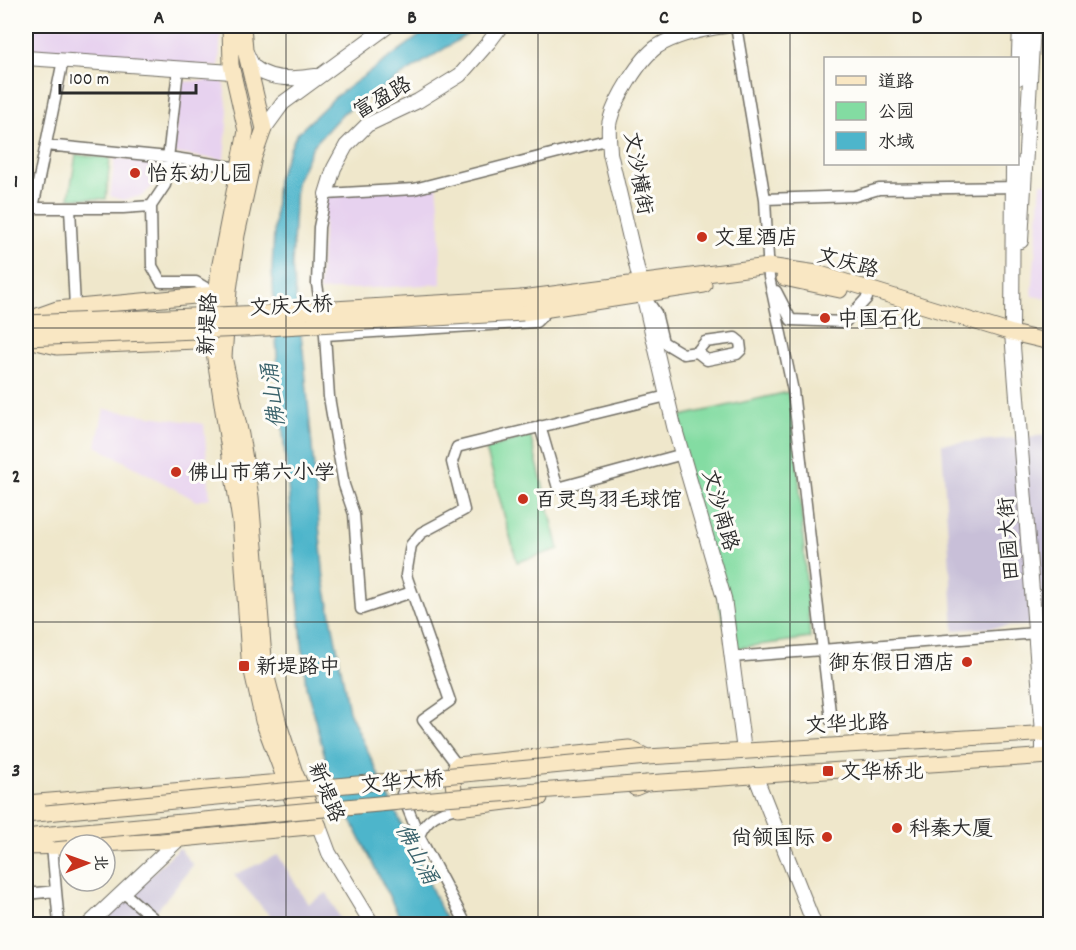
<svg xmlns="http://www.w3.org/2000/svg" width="1076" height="950" viewBox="0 0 1076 950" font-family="Dekko,'LXGW WenKai TC',sans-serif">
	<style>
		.built { fill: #e7d2ef }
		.industrial { fill: #c8bfd8 }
		.green { fill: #83dca2; stroke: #578466; stroke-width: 1.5 }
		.water { fill: #4db5cb; stroke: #3c707b; stroke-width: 1.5 }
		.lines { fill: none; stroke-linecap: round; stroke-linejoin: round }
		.minor-casing { stroke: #706d63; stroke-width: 13 }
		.tertiary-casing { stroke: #706d63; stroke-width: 16 }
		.secondary-casing { stroke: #706d63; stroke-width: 17 }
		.minor { stroke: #fff; stroke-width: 10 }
		.tertiary { stroke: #fff; stroke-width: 14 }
		.secondary { stroke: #f9e7c3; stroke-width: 15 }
		.secondary-bridge-casing { stroke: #706d63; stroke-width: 17; stroke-linecap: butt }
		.secondary-bridge { stroke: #f9e7c3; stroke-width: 15 }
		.grid { fill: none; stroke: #2b2b2b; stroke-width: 1.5; stroke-opacity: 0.55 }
		.poi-dot { fill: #c8321e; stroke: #fdfcf7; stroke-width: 2 }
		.labels { text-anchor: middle; stroke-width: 6; stroke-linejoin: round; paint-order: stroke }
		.street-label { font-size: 21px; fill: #2b2b2b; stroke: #fdfcf7 }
		.poi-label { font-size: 21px; fill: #2b2b2b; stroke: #fdfcf7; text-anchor: start }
		.water-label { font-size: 22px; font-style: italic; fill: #39626b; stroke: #fdfcf7 }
		.neatline { fill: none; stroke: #2b2b2b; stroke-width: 2 }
		.grid-label { font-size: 20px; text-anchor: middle; font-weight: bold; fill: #2b2b2b }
	</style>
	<rect width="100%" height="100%" fill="#fdfcf7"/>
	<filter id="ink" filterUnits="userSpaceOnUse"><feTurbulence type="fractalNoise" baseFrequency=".0167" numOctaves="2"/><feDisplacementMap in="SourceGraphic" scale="12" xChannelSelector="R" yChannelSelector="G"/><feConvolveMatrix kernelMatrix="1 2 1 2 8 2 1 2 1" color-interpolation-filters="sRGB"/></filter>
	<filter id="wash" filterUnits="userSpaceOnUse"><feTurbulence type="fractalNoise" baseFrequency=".008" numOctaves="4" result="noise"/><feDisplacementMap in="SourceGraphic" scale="24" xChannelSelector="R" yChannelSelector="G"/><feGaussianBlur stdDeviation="1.35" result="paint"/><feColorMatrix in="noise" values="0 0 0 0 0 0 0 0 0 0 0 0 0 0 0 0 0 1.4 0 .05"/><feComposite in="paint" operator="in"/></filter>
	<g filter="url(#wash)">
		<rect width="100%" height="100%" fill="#efe7cb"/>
		<path class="built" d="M26,26H221L219,67L26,51Z
			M223,79L228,111L224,160L172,153L182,82Z
			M115,158L157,162L155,184L142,196L123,200L110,196Z
			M1041,183H1050V299L1032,296Z
			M437,184L440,217L441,284L319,291L326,194Z
			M104,409L204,424L210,498L197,501L96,446Z"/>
		<path class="industrial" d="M1050,435V667L1048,624L954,630L942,444Z
			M179,848L193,865L146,924H99Z
			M278,855L308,904L327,893L343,924H277L234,875Z"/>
		<path class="green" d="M76,155L110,158L106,199L69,198Z
			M793,391L810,638L731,649L672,418Z
			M530,435L559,549L517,562L486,449Z"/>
		<path class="water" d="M433,26H475L466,35L343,113L313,146L296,183L292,267L304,358L324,579L349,711L448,924H403L332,782L306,687L279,388L272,269L277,179L296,135L335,97Z"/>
	</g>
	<g filter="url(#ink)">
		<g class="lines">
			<defs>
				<path id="minor" d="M664,26L675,39
					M736,26L765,199L769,277L793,391L831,721
					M46,145L168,157L239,168
					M765,199L855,196L879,189L1019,187
					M151,206L152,266L161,282H196L216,294
					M26,208H123L151,206L165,185L178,70
					M33,208L63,60
					M70,208L75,307
					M776,291L791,320L845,322L867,298
					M647,300L656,313L663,342L683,354L697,352L707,360L737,354L741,350L740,342L735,338L705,342L697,352
					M549,309L536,322L325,335L317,284L319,227L326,194L414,189L610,139
					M325,335L329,397L344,485L354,514L361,609L412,592
					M540,426L558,488L683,454
					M732,657L1036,633
					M457,765L423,720L450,701L406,575L411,545L421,533L464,510L452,462L457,447L667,396
					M402,794L419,836L466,924
					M419,836C426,818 440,811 458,808
					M52,846L59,924
					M124,893L160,924
					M26,894L56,891
					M26,897L28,924"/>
				<path id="tertiary" d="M725,26C703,29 677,34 658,46C640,58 615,100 610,120C607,130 610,143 610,153L674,426L724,598L744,751
					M247,54C249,58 251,64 254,67C270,81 298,79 316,76
					M26,58L232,72
					M1018,78L1020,26
					M264,129L283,103L388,26
					M1013,164L1012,333L1043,733V755
					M326,194L334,168L346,146L367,125L418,101L460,75L489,42L501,26
					M1021,241L1033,26
					M755,775L814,924
					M319,826L329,853L372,924
					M89,924L178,840"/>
				<path id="secondary" d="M230,26L231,65L246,131L219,269L212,339L240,521L249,658L263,721L301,823
					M243,26L245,50L264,129
					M784,278L840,290
					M522,298L768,266L817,273L1012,333L1050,342
					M523,313L704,285
					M26,320L57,309L216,294
					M28,340L57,347L219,340
					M635,788L647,783L1050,756
					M540,798L458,808C455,794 449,777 457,765L629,748L647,757L1050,733
					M26,803L293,781
					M26,815L46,813
					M26,837L52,834
					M80,845L161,841L319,826L295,773L279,724L265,670L251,497L241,435L224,357L229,290L237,235L254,157L264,129
					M26,847L69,846"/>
			</defs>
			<use href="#minor" class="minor-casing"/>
			<use href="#tertiary" class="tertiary-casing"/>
			<use href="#secondary" class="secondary-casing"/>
			<use href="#minor" class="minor"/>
			<use href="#tertiary" class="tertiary"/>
			<use href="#secondary" class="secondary"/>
			<defs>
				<path id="secondary-bridge" d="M26,323L265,313L522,298
					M26,338L266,328L523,313
					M46,813L647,757
					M52,834L444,798L647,783"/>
			</defs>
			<use href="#secondary-bridge" class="secondary-bridge-casing"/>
			<use href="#secondary-bridge" class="secondary-bridge"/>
		</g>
	</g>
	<path class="grid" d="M286,26V924M538,26V924M790,26V924M26,328H1050M26,622H1050"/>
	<g class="poi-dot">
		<circle cx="135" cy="173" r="6"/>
		<circle cx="702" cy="237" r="6"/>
		<circle cx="825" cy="318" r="6"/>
		<circle cx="176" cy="472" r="6"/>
		<circle cx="523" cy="499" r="6"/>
		<circle cx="967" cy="662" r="6"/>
		<rect x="238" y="660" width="12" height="12" rx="3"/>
		<rect x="822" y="765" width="12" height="12" rx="3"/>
		<circle cx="897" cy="828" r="6"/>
		<circle cx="827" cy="837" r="6"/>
	</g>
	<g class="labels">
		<g class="street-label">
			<text transform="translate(382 97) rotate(-30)" y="7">富盈路</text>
			<text transform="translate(639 173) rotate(80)" y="7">文沙横街</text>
			<text transform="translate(848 262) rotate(15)" y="7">文庆路</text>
			<text transform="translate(291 305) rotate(-3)" y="7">文庆大桥</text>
			<text transform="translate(207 324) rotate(-87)" y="7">新堤路</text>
			<text transform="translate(721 510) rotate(74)" y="7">文沙南路</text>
			<text transform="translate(1008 539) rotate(-94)" y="7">田园大街</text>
			<text transform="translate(847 723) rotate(-3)" y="7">文华北路</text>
			<text transform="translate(402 781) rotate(-5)" y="7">文华大桥</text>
			<text transform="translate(327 792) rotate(68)" y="7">新堤路</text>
		</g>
		<g class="poi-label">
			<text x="147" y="180">怡东幼儿园</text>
			<text x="714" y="244">文星酒店</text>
			<text x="837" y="325">中国石化</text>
			<text x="188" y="479">佛山市第六小学</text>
			<text x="535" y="506">百灵鸟羽毛球馆</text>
			<text x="955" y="669" text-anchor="end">御东假日酒店</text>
			<text x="256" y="673">新堤路中</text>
			<text x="840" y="778">文华桥北</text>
			<text x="909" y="835">科秦大厦</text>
			<text x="815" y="844" text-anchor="end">尚领国际</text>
		</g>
		<g class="water-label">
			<text transform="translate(272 396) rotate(-97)" y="8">佛山涌</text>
			<text transform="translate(418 853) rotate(62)" y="8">佛山涌</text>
		</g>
	</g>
	<rect width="1076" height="950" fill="none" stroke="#fdfcf7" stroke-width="66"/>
	<rect x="824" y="57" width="195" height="108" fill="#fdfcf7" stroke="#a9a8a5" stroke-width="1.5"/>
	<rect x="836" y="76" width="30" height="9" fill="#f9e7c3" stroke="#a9a8a5" stroke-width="1.5"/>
	<text x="878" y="87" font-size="18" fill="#2b2b2b">道路</text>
	<rect x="836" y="102" width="30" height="18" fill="#83dca2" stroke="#a9a8a5" stroke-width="1.5"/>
	<text x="878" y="117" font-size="18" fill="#2b2b2b">公园</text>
	<rect x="836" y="132" width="30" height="18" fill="#4db5cb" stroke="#a9a8a5" stroke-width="1.5"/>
	<text x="878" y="147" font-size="18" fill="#2b2b2b">水域</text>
	<g transform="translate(87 863) rotate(89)"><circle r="28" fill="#fdfcf7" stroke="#a9a8a5" stroke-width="1.5"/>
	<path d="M0-4.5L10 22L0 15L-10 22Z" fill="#c8321e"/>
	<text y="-9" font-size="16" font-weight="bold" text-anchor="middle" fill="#2b2b2b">北</text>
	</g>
	<path d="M60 84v9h136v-9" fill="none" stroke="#2b2b2b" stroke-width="3"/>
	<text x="69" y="84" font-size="18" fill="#2b2b2b" stroke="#fdfcf7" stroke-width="4.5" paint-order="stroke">100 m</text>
	<rect x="33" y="33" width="1010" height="884" class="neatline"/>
	<g class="grid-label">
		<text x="159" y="23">A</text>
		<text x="412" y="23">B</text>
		<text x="664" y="23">C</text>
		<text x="917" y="23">D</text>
		<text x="16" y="187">1</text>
		<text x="16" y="482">2</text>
		<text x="16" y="776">3</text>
	</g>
</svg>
